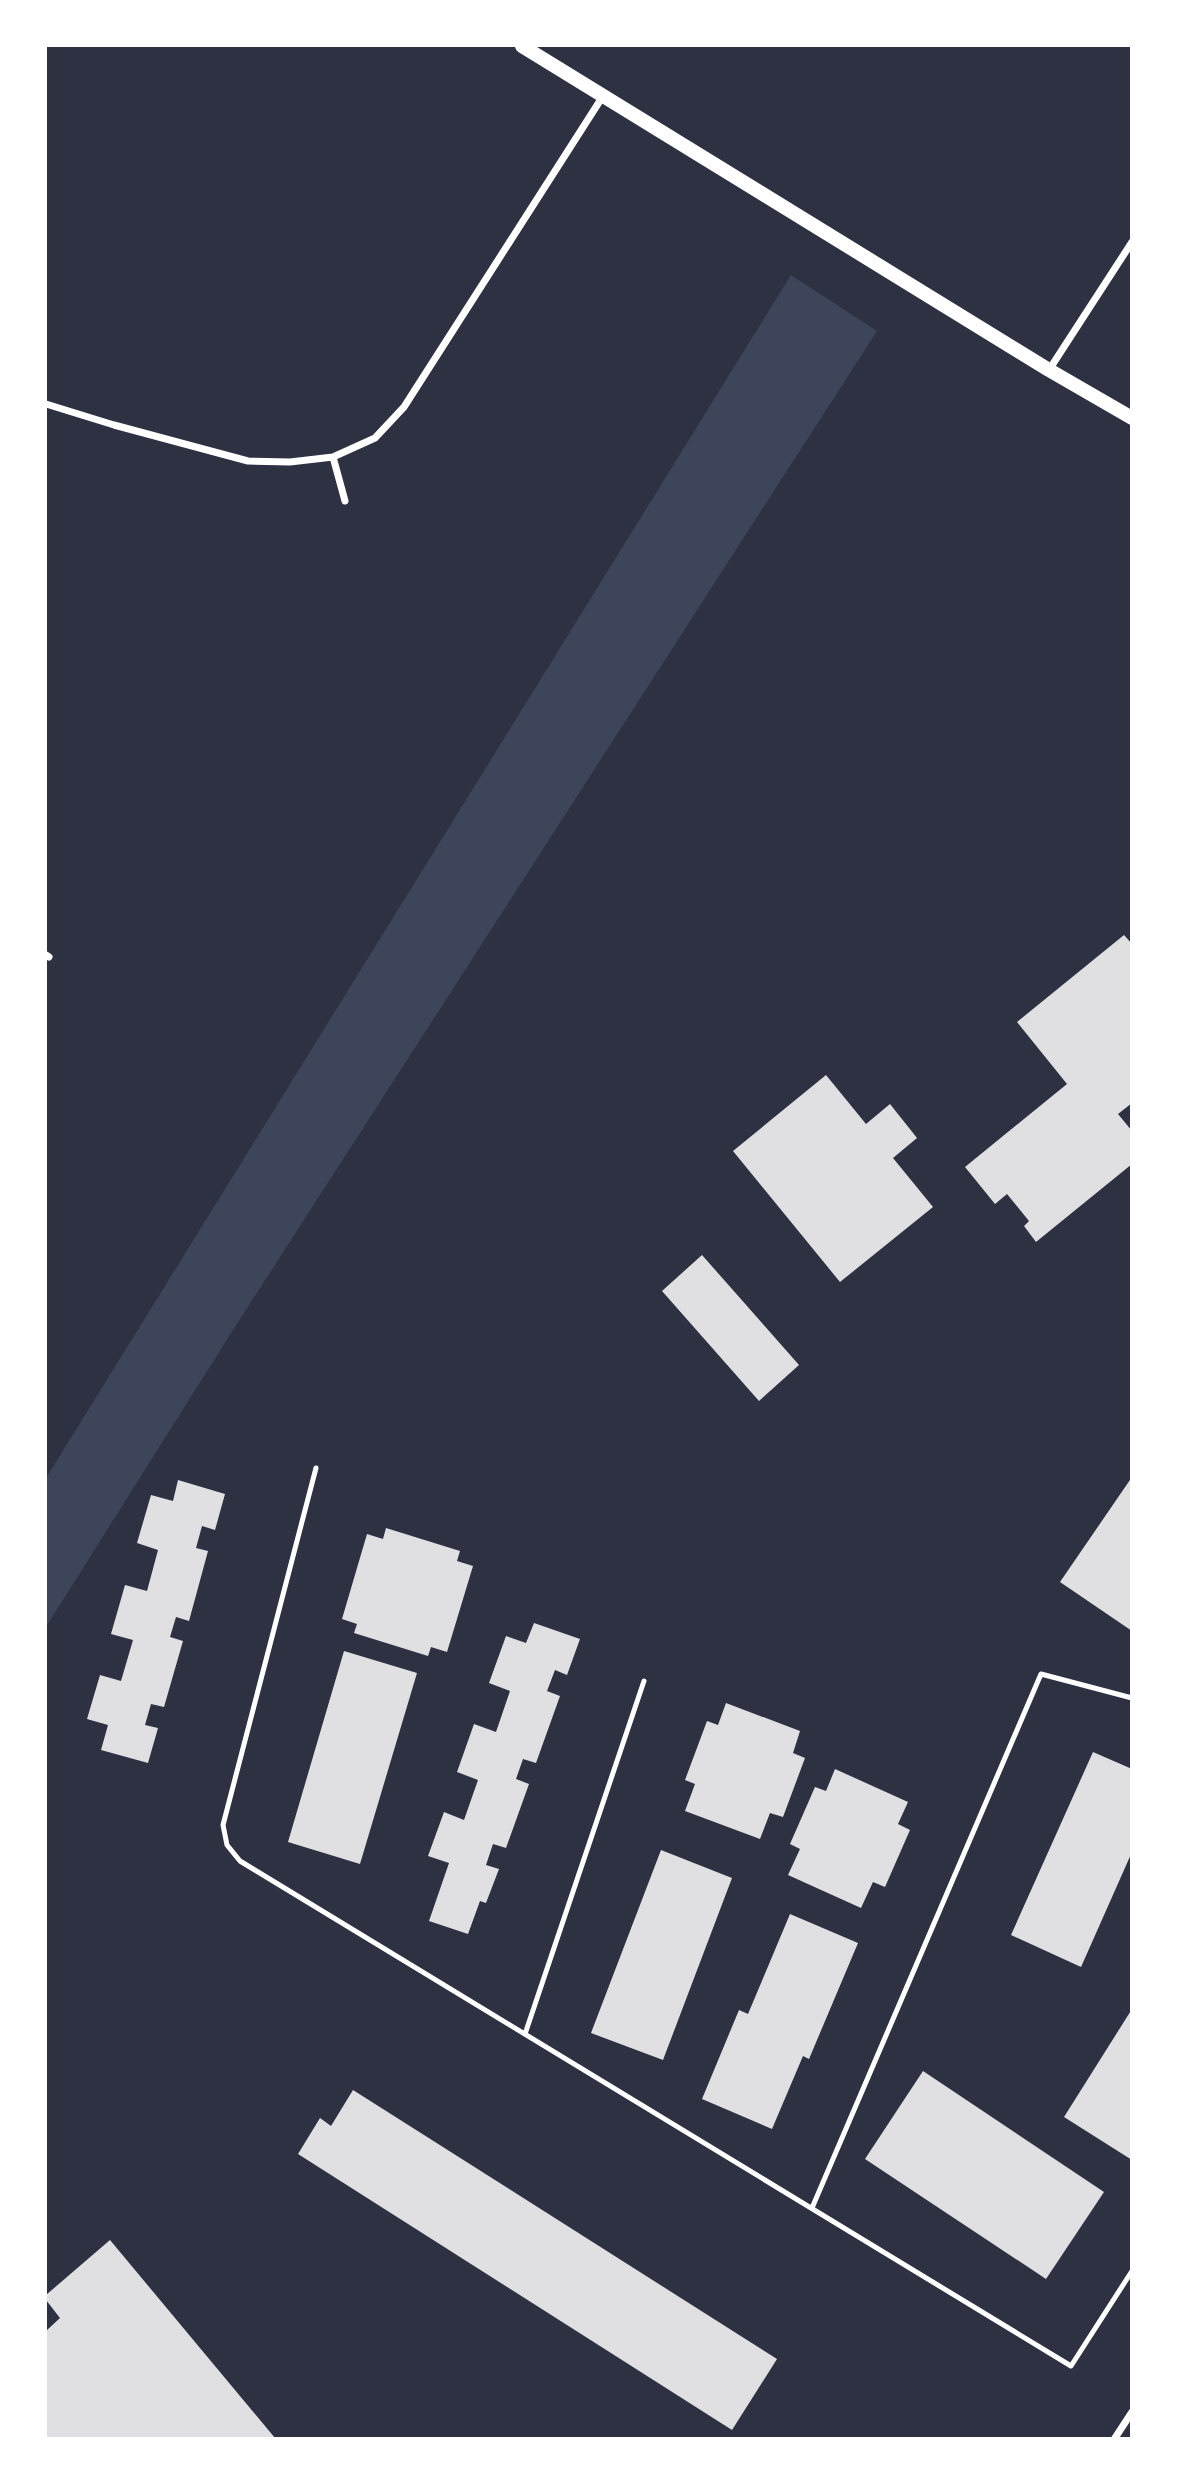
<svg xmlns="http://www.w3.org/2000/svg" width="1177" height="2484" viewBox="0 0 1177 2484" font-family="'Fira Sans',sans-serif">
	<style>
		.green { fill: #3c4559 }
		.building { fill: #e0e0e3 }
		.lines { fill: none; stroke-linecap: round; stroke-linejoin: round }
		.service { stroke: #fff; stroke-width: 5 }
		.minor { stroke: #fff; stroke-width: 7 }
		.secondary { stroke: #fff; stroke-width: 14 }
	</style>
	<rect width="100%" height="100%" fill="#2d3142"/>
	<path class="green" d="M791,275L877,331L233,1330L46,1627V1478Z"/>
	<path class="building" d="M1124,935L1132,944V1103L1118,1114L1132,1131V1164L1036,1242L1024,1226L1029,1221L1007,1194L995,1204L965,1167L1067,1084L1017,1022Z
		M826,1075L866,1124L890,1104L917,1138L893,1158L933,1207L840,1282L733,1151Z
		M702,1255L799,1365L759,1401L662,1291Z
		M1132,1477V1631L1060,1582Z
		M178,1480L225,1494L215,1530L202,1526L196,1548L208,1551L189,1621L176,1617L170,1637L183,1641L164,1707L151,1704L145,1725L158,1728L148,1763L101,1750L108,1725L87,1719L100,1675L121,1681L133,1640L111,1634L125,1585L147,1591L158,1550L137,1543L151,1495L173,1501Z
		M386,1528L460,1551L457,1561L473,1566L447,1652L431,1647L428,1656L354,1633L357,1624L342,1619L367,1534L383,1539Z
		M534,1623L580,1639L567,1675L555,1670L547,1691L560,1696L536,1763L523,1759L516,1779L529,1784L506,1848L493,1844L486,1865L499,1869L486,1903L480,1901L468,1934L429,1921L449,1863L428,1856L444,1812L464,1820L478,1780L457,1772L474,1724L496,1732L510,1691L489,1683L506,1636L526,1643Z
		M344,1651L417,1673L360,1864L288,1842Z
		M726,1703L800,1731L793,1753L805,1758L783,1817L770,1813L760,1839L685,1811L695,1784L685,1780L707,1721L718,1725Z
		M1093,1752L1132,1769V1852L1081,1967L1011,1935Z
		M835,1769L908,1802L898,1824L910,1830L885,1887L873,1882L861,1908L788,1875L800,1849L790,1844L815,1787L826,1791Z
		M661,1850L732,1878L663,2060L591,2033Z
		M790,1914L858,1943L809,2059L803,2056L772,2129L702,2099L739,2010L748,2014Z
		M1132,2009V2160L1064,2117Z
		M923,2071L1104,2192L1046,2279L865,2159Z
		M353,2090L777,2359L732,2430L298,2154L320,2118L331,2126Z
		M110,2240L275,2438H46V2331L60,2318L46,2300V2295Z"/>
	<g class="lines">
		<path class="service" d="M316,1468L223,1825L227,1845L240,1861L1071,2366L1132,2271
			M525,2034L644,1681
			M812,2208L1041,1674L1132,1698"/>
		<path class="minor" d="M1049,370L1132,242
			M46,404L114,425L248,461L290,462L333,457L375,438L404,407L603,96
			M333,457L345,501
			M46,955L49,957
			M1115,2438L1132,2412"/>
		<path class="secondary" d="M522,46L1049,370L1132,418"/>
	</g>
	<rect width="1177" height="2484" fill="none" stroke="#ffffff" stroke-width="94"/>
</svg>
